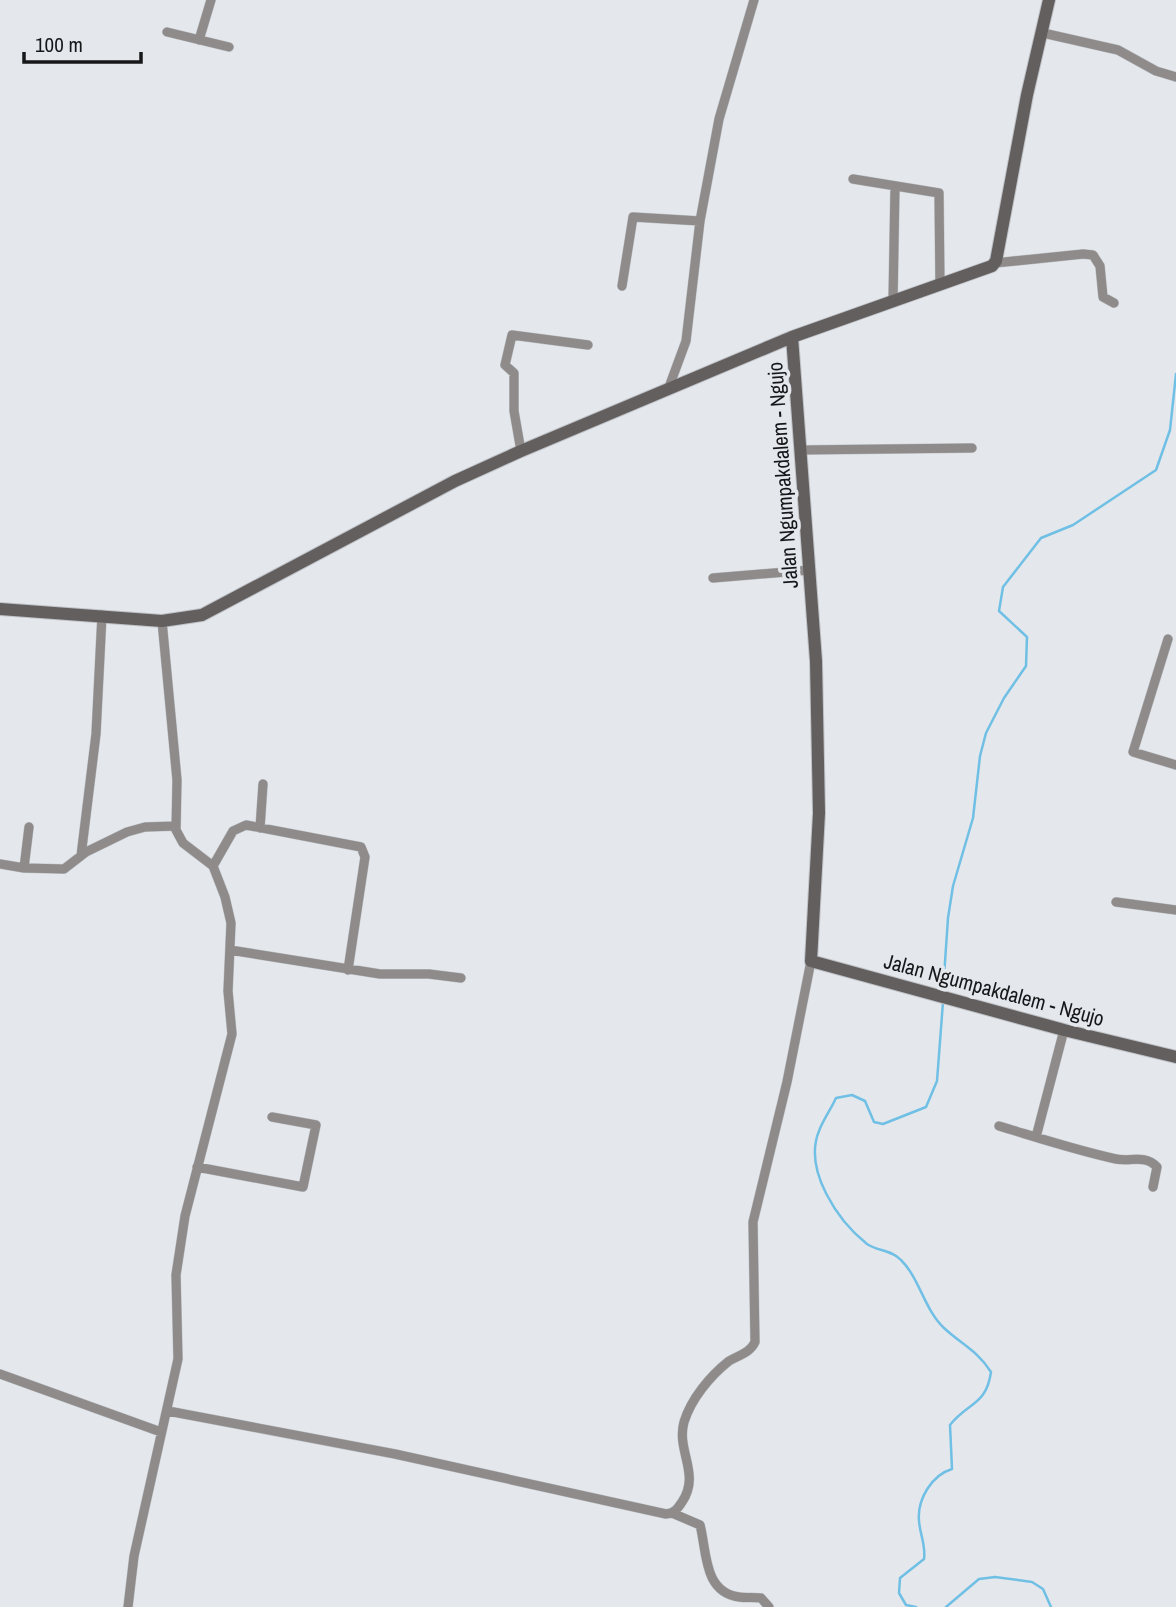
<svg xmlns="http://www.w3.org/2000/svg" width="1176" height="1607" viewBox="0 0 1176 1607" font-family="'Archivo Narrow',sans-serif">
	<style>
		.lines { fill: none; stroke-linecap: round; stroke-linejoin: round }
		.stream { stroke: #70bfe4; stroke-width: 2.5 }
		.street-casing { stroke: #bfc2c7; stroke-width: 10 }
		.secondary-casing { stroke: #bfc2c7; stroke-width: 14 }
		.street { stroke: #8e8b8a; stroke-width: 9 }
		.secondary { stroke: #635f5e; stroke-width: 12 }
		.labels { text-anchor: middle; stroke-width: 7; stroke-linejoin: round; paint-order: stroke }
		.street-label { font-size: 21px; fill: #161719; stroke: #e4e8ed }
	</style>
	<rect width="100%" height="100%" fill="#e4e8ed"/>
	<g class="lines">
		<path class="stream" d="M943,991L948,918L953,886L973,818L980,756L986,733L1004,698L1026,666L1027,637L999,611L1003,587L1041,538L1073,525L1156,470L1170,430L1176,374
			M916,1607L906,1605L899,1593L900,1578L924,1559C926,1545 920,1535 919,1521C917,1499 932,1475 952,1469L950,1425C968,1402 986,1406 991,1372C978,1351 961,1344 944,1328C924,1309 920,1279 901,1260C892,1250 877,1251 867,1244C838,1221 803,1170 819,1131C823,1120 831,1109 836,1098L852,1095L865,1101L874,1122L883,1124L926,1107L937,1081L943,1002
			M946,1607L979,1579L995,1577L1032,1582L1043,1589L1051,1607"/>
		<defs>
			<path id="street" d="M167,32L229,47
				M1043,33L1118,50L1156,71L1176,77
				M199,40L211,0
				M853,179L939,193L940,285
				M995,263L1083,254L1093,255L1100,266L1103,297L1114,303
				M622,286L633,217L700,221
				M893,301L895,187
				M669,387L686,341L700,221L719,119L754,0
				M801,450L972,448
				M521,451L514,411V373L505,365L512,335L588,345
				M713,578L810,570
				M1168,639L1133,752L1176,765
				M260,828L263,784
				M81,856L96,734L102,615
				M0,864L24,868L29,827
				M213,866L233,831L246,825L361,847L365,857L348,970
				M24,868L64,869L86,852L127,832L145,827L176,826
				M1116,902L1176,910
				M230,950L380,974H429L461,978
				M999,1126C1039,1138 1075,1150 1116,1159C1131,1162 1145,1154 1157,1167L1153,1187
				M1036,1137L1064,1030
				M197,1167L303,1187L316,1125L272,1117
				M0,1374L161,1432
				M168,1411L395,1454L666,1514C675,1513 677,1509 682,1502C701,1474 676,1451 684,1422C691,1399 710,1376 729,1361C739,1355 750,1353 755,1342L753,1222L787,1082L811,961
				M672,1513L700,1525C707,1551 703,1592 739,1597C746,1598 754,1597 761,1598L769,1607
				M128,1607L134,1556L178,1359L176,1275L185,1216L232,1034L228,991L231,923L225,897L213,866L183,843L176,830L177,780L162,621"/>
			<path id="secondary" d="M792,337L816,661L819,813L811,961L1064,1030L1176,1057
				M0,609L162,621L202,615L455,481L521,451L792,337L992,266L996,261L1027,95L1049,0"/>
		</defs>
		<use href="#street" class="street-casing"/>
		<use href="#secondary" class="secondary-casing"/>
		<use href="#street" class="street"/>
		<use href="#secondary" class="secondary"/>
	</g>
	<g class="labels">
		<g class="street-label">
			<text transform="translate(783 475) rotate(-94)" y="7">Jalan Ngumpakdalem - Ngujo</text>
			<text transform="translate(994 990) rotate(15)" y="7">Jalan Ngumpakdalem - Ngujo</text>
		</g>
	</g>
	<path d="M24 52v10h117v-10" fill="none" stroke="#161719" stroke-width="3.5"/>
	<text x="35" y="52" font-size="21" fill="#161719" stroke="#e4e8ed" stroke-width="5" paint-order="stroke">100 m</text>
</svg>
